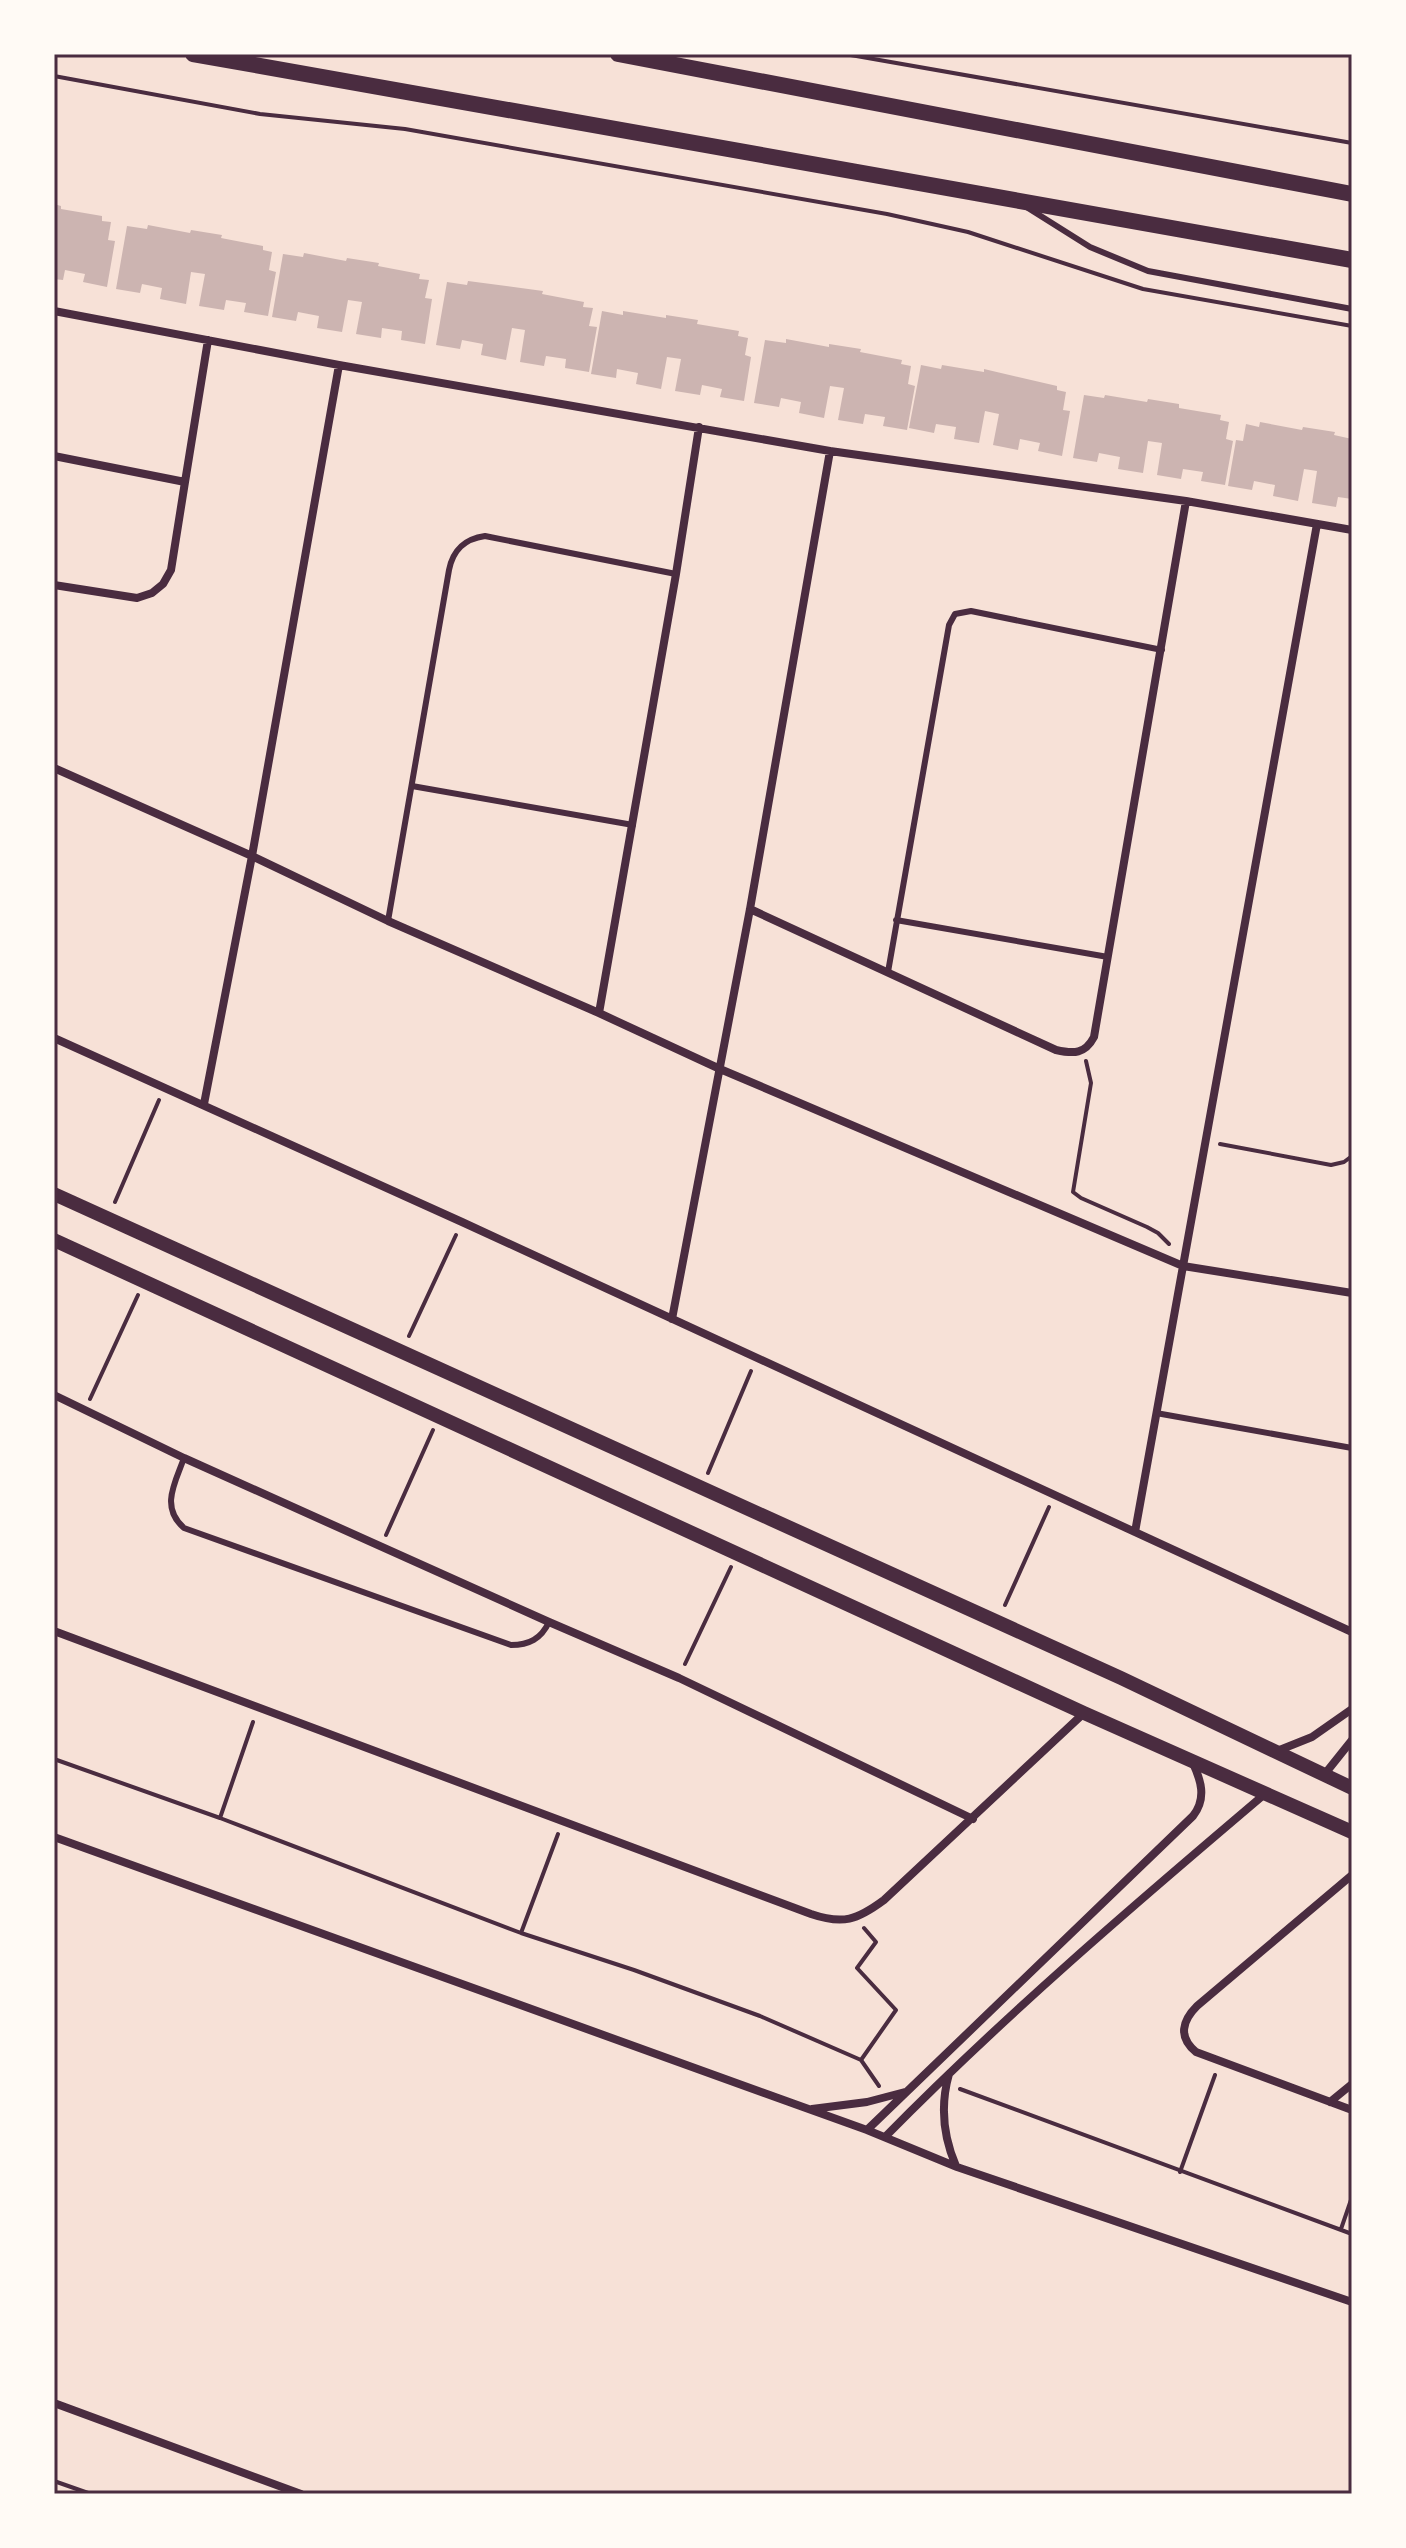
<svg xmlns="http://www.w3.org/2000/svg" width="1406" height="2548" viewBox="0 0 1406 2548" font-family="'Archivo Narrow',sans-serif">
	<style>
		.building { fill: #ccb4b1 }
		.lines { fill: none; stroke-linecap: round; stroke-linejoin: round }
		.path { stroke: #4a2c40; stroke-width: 4 }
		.service { stroke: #4a2c40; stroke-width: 6 }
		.minor { stroke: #4a2c40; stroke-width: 8 }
		.tertiary { stroke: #4a2c40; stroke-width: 14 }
		.secondary { stroke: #4a2c40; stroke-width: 16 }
		.neatline { fill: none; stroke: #4a2c40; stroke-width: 3 }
	</style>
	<rect width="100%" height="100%" fill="#f7e1d7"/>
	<path class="building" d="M54,204L61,206V209L102,216V221L111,222L108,240L115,241L107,287L83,282L85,274L65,270L63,280L54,279Z
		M148,225L190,233L191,230L222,235L221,238L263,246V250L272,252L269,270L276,272L268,316L244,312L246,303L226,300L224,310L199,306L205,274L191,272L186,304L160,299L162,288L142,284L140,293L116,289L127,226L147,229Z
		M304,253L346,261L347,258L379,263L378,266L420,274L419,279L429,280L425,298L432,299L425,344L401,340L402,331L382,328L381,338L356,334L362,302L348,300L342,332L317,328L319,316L298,312L296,321L272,317L283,254L303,257Z
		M468,281L543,291L542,294L584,302L583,307L593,308L589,326L597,327L589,372L565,368L566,359L546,356L544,366L520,362L525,330L512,328L506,360L481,355L483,344L462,340L460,349L436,345L447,282L467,285Z
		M602,311L623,315V311L666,318V315L698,320L697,324L739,331L738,336L748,338L745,355L751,357L744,401L720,397L722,389L702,385L700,395L675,391L681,359L667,357L661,389L636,384L638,373L617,369L616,378L591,374Z
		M786,339L829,347V344L861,349L860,352L902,360L901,364L911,366L908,384L915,386L907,430L883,426L885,417L865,414L863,424L838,420L844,388L830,386L824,418L799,413L801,402L781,398L779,407L754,403L765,340L786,343Z
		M921,365L941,369L942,365L984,372V369L1057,386V390L1066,392L1063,410L1070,411L1062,456L1038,451L1040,443L1020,439L1018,450L993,445L999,414L985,411L979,443L954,439L956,427L936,424L934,433L909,428Z
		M1084,395L1104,398L1105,395L1147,402L1148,399L1179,404V408L1221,415L1220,420L1229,422L1226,439L1233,441L1225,485L1201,481L1203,472L1183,469L1181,479L1157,475L1162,443L1148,441L1143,473L1118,469L1120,457L1099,453L1097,462L1073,458Z
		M1260,422L1302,430L1303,427L1335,432L1334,435L1352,439V499L1338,497L1336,507L1312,503L1317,471L1304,469L1298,501L1273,496L1275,485L1254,481L1252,490L1228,486L1236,440L1243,441L1246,424L1259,427Z"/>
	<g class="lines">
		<path class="path" d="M845,54L1352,143
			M54,76L260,114L405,129L887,214L968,232L1143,289L1352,326
			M1086,1061L1091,1083L1073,1192L1081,1198L1147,1227L1158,1233L1169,1244
			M1220,1144L1331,1165L1344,1162L1352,1156
			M115,1202L159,1100
			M409,1336L456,1235
			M90,1399L138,1295
			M708,1473L751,1371
			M386,1535L433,1430
			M1005,1605L1049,1507
			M685,1664L731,1567
			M54,1759L220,1818L521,1933L634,1970L760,2016L861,2060L879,2086
			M220,1818L253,1722
			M521,1933L558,1834
			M861,2060L896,2010L857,1968L876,1942L864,1928
			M960,2089L1352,2234
			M1180,2172L1215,2075
			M1341,2229L1352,2197
			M54,2481L91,2494"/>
		<path class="service" d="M1028,208L1090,247L1148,271L1352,309
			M412,786L633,825
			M896,920L1108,957
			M388,921L449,570C453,550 464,539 485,536L676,574
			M888,972L949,625L955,614L971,611L1162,650
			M1156,1413L1352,1448
			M184,1458C175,1483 160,1507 184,1528L511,1645C529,1645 541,1639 549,1622"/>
		<path class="minor" d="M54,311L339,365L830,451L1186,501L1352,530
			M54,456L185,482L171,570L163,584L152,593L137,598L54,585
			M185,482L208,340
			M54,768L252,856L388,921L599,1013L720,1069L1183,1266L1352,1293
			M750,909L1056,1050C1074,1054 1085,1054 1094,1037L1186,501
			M599,1013L676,574L699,427
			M54,1038L462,1222L1352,1632
			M204,1104L252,856L339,365
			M672,1319L750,909L830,451
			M54,1395L184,1458L549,1622L679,1678L973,1819
			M1135,1532L1317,524
			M54,1631L811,1914C843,1925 857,1920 884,1900L1084,1713
			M1277,1751L1312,1737L1352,1709
			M1324,1775L1352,1740
			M54,1837L867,2130L957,2167L1352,2302
			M1352,1875L1197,2006C1182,2021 1178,2037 1196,2052L1352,2110
			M949,2074C940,2106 943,2136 956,2166
			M1330,2102L1352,2084
			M812,2109L867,2102L905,2092
			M867,2130L1193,1816C1207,1798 1201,1780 1192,1761
			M885,2137C1005,2015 1135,1904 1266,1793
			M54,2403L301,2494"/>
		<path class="tertiary" d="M54,1194L1121,1678L1352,1788
			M54,1240L1084,1713L1352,1832"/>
		<path class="secondary" d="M193,54L1352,260
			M618,54L1352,194"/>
	</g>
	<rect width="1406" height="2548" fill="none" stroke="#fffaf5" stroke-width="112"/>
	<rect x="56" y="56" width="1294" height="2436" class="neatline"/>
</svg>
